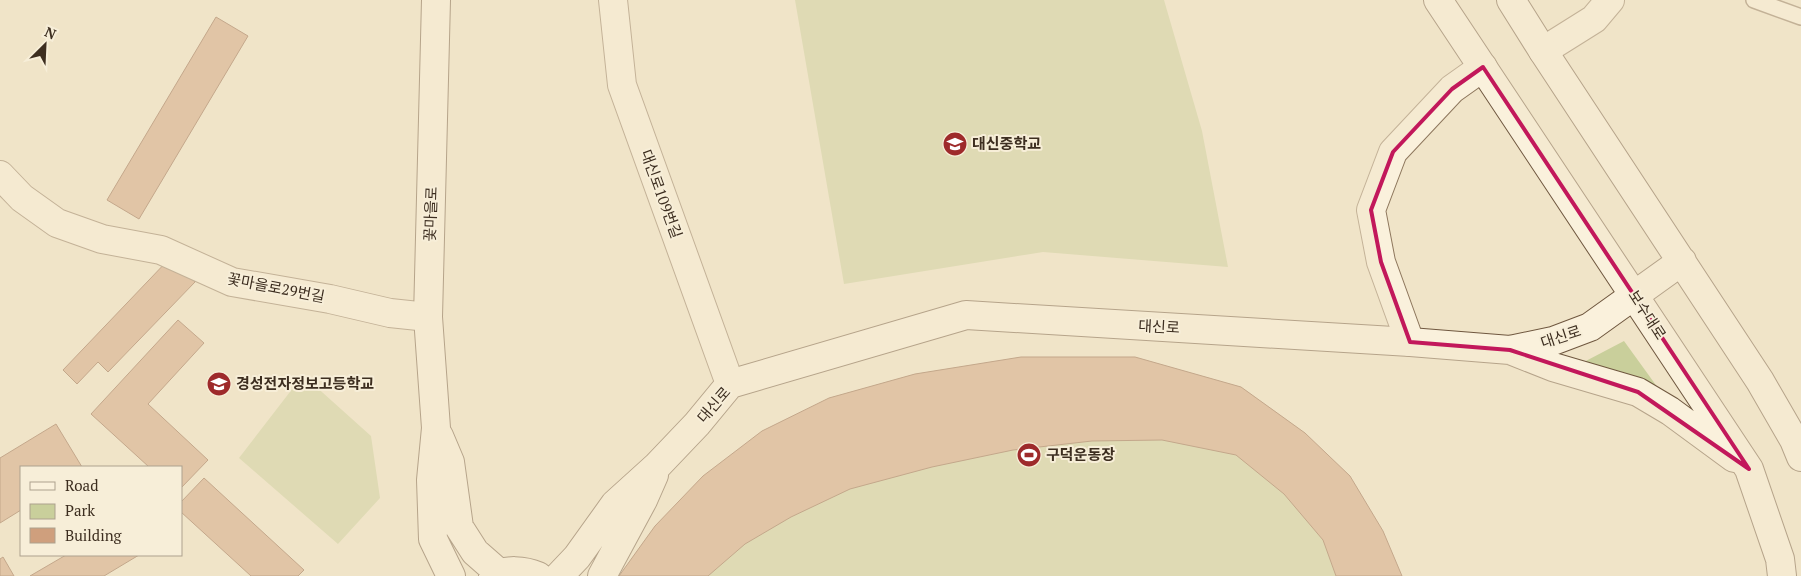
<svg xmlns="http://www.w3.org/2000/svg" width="1801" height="576" viewBox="0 0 1801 576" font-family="'PT Serif','Noto Sans KR',serif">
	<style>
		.green { fill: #c9cf9b }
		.building { fill: #cf9f7d; stroke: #8d5f41 }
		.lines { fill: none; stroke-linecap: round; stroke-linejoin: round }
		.lane-casing { stroke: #8d765c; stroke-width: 18 }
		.street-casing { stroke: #8d765c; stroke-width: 30 }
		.secondary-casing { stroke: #6f573f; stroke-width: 30 }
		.lane { stroke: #faf1dc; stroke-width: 15 }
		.street { stroke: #faf1dc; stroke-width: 28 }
		.secondary { stroke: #faf1dc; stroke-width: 28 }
		.marked { fill: none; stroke: #c2185b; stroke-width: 4; stroke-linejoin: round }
		.labels { text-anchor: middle; stroke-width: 4; stroke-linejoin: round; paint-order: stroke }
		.poi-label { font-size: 15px; font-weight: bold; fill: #3d2e20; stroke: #f7eed8; text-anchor: start }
		.street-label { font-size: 15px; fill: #3d2e20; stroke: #f7eed8 }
	</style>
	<rect width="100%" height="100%" fill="#f0e4c8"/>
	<path class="green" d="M795,0H1164L1202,131L1228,267L1043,252L844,284Z
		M1624,341L1658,388L1582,363Z
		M1021,357H1135L1241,387L1305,433L1402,576H619L655,526L829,398L915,374Z
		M303,375L371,436L380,498L338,544L239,458Z"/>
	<path class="building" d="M216,17L248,36L139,219L107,200Z
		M170,258L195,282L108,372L98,362L77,384L63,370Z
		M178,320L204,343L148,404L208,460L181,488V467H149L91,414Z
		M1021,357H1135L1241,387L1305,433L1350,476L1383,531L1402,576H1336L1323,540L1284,494L1236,455L1162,440L1092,441L1013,450L932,467L850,489L791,517L745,544L708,576H619L655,526L703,476L762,431L829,398L915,374Z
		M56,424L82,467H21V510L0,523V458Z
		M204,478L304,570L298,576H251L181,512V502Z
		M66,555H139L104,576H30Z
		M3,557L14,576H0V559Z"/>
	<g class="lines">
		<defs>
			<path id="lane" d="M1754,0L1801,17"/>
			<path id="street" d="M613,0L622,85L730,384
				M1543,51L1594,19L1610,0
				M0,175L22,198L57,223L102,239L161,250L232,282L330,299L390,313L428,317
				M1410,342L1381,262L1371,210L1393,152L1452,89L1483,67"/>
			<path id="secondary" d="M436,0L428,317L436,428L431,480L433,539L451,576
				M1438,0L1749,469L1780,559L1782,576
				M1511,0L1543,51L1760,381L1794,440L1801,457
				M1510,350L1553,367L1638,392L1670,411L1734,458
				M439,436L450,462L459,527L475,552L499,573
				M493,576C506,569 524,570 538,576
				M559,576L577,557L615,504L657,466L697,424L730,384L966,315L1410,342L1510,350L1553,341L1590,327L1682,261
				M602,576L643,500L654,475"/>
		</defs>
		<use href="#lane" class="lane-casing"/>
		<use href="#street" class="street-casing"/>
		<use href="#secondary" class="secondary-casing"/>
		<use href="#lane" class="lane"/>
		<use href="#street" class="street"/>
		<use href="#secondary" class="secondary"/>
	</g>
	<path d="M0 0H1801V576H0ZM1483,67L1749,469L1638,392L1510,350L1410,342L1381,262L1371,210L1393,152L1452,89Z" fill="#f0e4c8" fill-opacity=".55" fill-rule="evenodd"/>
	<path class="marked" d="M1483,67L1749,469L1638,392L1510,350L1410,342L1381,262L1371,210L1393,152L1452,89Z"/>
	<defs>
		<symbol id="school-disc" viewBox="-11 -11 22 22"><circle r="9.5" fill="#9e2a2b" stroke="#f7eed8"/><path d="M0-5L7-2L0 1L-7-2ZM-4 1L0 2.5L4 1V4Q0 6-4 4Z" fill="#fff"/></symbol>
		<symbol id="stadium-disc" viewBox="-11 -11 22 22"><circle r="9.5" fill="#9e2a2b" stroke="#f7eed8"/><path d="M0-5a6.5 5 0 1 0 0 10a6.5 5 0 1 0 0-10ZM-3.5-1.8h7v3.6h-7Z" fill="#fff"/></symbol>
	</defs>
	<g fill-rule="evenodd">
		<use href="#school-disc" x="941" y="130" width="28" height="28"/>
		<use href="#school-disc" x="205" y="370" width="28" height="28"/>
		<use href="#stadium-disc" x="1015" y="441" width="28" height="28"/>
	</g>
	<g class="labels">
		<g class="poi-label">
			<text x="972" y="149">대신중학교</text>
			<text x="236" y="389">경성전자정보고등학교</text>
			<text x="1046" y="460">구덕운동장</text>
		</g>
		<g class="street-label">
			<text transform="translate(661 194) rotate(70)" y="5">대신로109번길</text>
			<text transform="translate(431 214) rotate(-88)" y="5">꽃마을로</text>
			<text transform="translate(276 288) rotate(11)" y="5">꽃마을로29번길</text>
			<text transform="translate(1647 315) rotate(57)" y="5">보수대로</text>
			<text transform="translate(1159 327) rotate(3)" y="5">대신로</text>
			<text transform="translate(1561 337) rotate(-18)" y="5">대신로</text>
			<text transform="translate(714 405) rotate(-49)" y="5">대신로</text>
		</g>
	</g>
	<rect x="20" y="466" width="162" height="90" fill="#f7eed8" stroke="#ada18e"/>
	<rect x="30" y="482" width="25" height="8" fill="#faf1dc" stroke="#ada18e"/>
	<text x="65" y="491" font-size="15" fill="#3d2e20">Road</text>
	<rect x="30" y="504" width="25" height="15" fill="#c9cf9b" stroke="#ada18e"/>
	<text x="65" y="516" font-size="15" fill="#3d2e20">Park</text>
	<rect x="30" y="528" width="25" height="15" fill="#cf9f7d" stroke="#ada18e"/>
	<text x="65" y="541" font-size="15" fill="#3d2e20">Building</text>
	<g transform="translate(45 45) rotate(24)" stroke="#f7eed8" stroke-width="4" paint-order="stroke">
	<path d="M0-4L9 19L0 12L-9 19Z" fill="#3d2e20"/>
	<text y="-8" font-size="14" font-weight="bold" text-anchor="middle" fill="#3d2e20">N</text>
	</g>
</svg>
